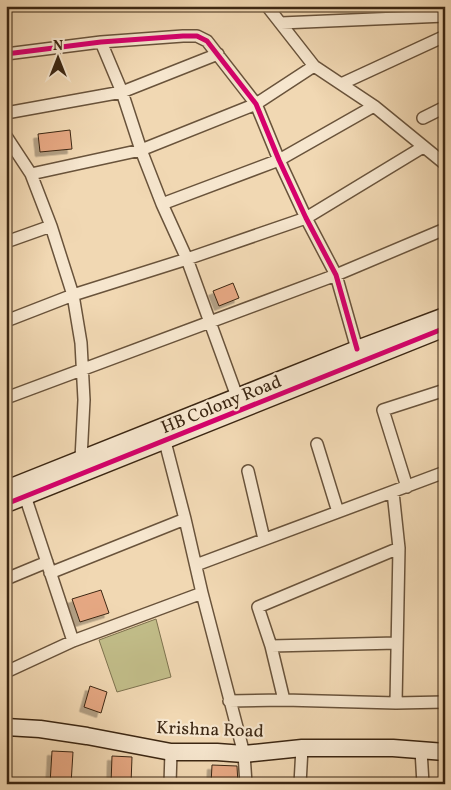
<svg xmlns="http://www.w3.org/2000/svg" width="451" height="790" viewBox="0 0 451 790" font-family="Vollkorn,serif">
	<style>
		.green { fill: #c1bc88; stroke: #7e724e }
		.building { fill: #e6a883; stroke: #3c2713; filter: url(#shadow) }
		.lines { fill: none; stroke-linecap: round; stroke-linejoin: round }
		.street-casing { stroke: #69533b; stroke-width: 14 }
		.secondary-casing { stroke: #3c2713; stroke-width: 19 }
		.street { stroke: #f6e6ce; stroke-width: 11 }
		.secondary { stroke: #f6e6ce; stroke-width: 16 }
		.cycleway-casing { stroke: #f6e6ce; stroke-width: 8 }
		.cycleway { stroke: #d6006c; stroke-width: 5 }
		.labels { text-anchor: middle; stroke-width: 4.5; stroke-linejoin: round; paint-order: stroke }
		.street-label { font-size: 18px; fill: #3c2713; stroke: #f6e6ce }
	</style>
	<defs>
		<filter id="shadow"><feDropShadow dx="-4.5" dy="4.5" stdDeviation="0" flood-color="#0004"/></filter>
	</defs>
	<rect width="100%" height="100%" fill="#f1d8b3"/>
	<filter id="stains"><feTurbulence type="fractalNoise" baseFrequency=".004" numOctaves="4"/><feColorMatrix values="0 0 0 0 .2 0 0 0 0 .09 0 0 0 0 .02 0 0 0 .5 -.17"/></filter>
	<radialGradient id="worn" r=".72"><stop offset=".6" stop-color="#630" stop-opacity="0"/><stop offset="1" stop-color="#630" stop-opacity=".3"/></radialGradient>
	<path class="green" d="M156,619L171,677L117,692L99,640Z"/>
	<path class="building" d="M70,130L72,149L40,152L38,134Z
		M233,283L239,298L219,306L213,291Z
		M101,590L109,613L80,622L72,599Z
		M90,686L107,692L101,713L84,707Z
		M52,751L73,752L71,784H50Z
		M112,756L132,757L131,784H111Z
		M212,765L237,766L238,784H211Z"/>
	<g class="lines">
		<defs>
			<path id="street" d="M267,6L314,66L374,106L445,164
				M281,23L445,16
				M101,42L122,92L141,150L162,204L187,259L239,402
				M6,54L101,42L183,36H197L207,41L256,104L279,160L306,218L336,275L357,349
				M341,84L445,36
				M6,113L122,92L218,54
				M423,118L445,107
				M6,136L31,174L51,226L73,295L81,343L84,400L81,459
				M31,174L141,150L256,104L314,66
				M162,204L279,160L374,106
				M6,242L51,226
				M6,321L73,295L187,259L306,218L423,147
				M6,398L336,275L445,229
				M163,434L185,519L202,593
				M317,444L338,512
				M248,471L264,539
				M407,487L383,410L445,390
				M393,492L399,548L396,703L445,702
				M25,496L73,641
				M196,565L445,472
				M50,573L185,519
				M6,579L47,562
				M397,643L271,646L258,607L399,548
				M271,646L284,700
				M6,672L73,641L202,593L244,754L246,784
				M229,701L284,700L396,703
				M421,750L423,784
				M170,784L171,752
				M300,784L302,748"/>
			<path id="secondary" d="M6,489L357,349L445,316
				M6,504L445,328
				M6,727L40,729L87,736L171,752H217L244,754L302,748H393L445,752"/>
		</defs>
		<use href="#street" class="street-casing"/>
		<use href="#secondary" class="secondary-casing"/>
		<use href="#street" class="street"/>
		<use href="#secondary" class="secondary"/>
		<defs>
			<path id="cycleway" d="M6,54L101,42L183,36H197L207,41L256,104L279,160L306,218L336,275L357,349
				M6,504L445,328"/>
		</defs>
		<use href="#cycleway" class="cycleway-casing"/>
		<use href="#cycleway" class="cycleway"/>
	</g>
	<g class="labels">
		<g class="street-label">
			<text transform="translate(221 404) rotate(-22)" y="6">HB Colony Road</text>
			<text transform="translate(210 729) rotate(2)" y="6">Krishna Road</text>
		</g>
	</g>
	<rect width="451" height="790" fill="none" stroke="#f1d8b3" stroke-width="25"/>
	<rect x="8" y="8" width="436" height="775" fill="none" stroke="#3c2713" stroke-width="2.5"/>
	<rect x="12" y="12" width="426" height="765" fill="none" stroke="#3c2713"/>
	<g transform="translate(58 58)" stroke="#f6e6ce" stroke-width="4" paint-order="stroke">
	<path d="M0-4L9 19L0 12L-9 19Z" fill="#3c2713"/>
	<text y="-8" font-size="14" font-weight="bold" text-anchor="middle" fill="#3c2713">N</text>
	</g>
	<rect width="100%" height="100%" filter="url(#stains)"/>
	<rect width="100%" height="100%" fill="url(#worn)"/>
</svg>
